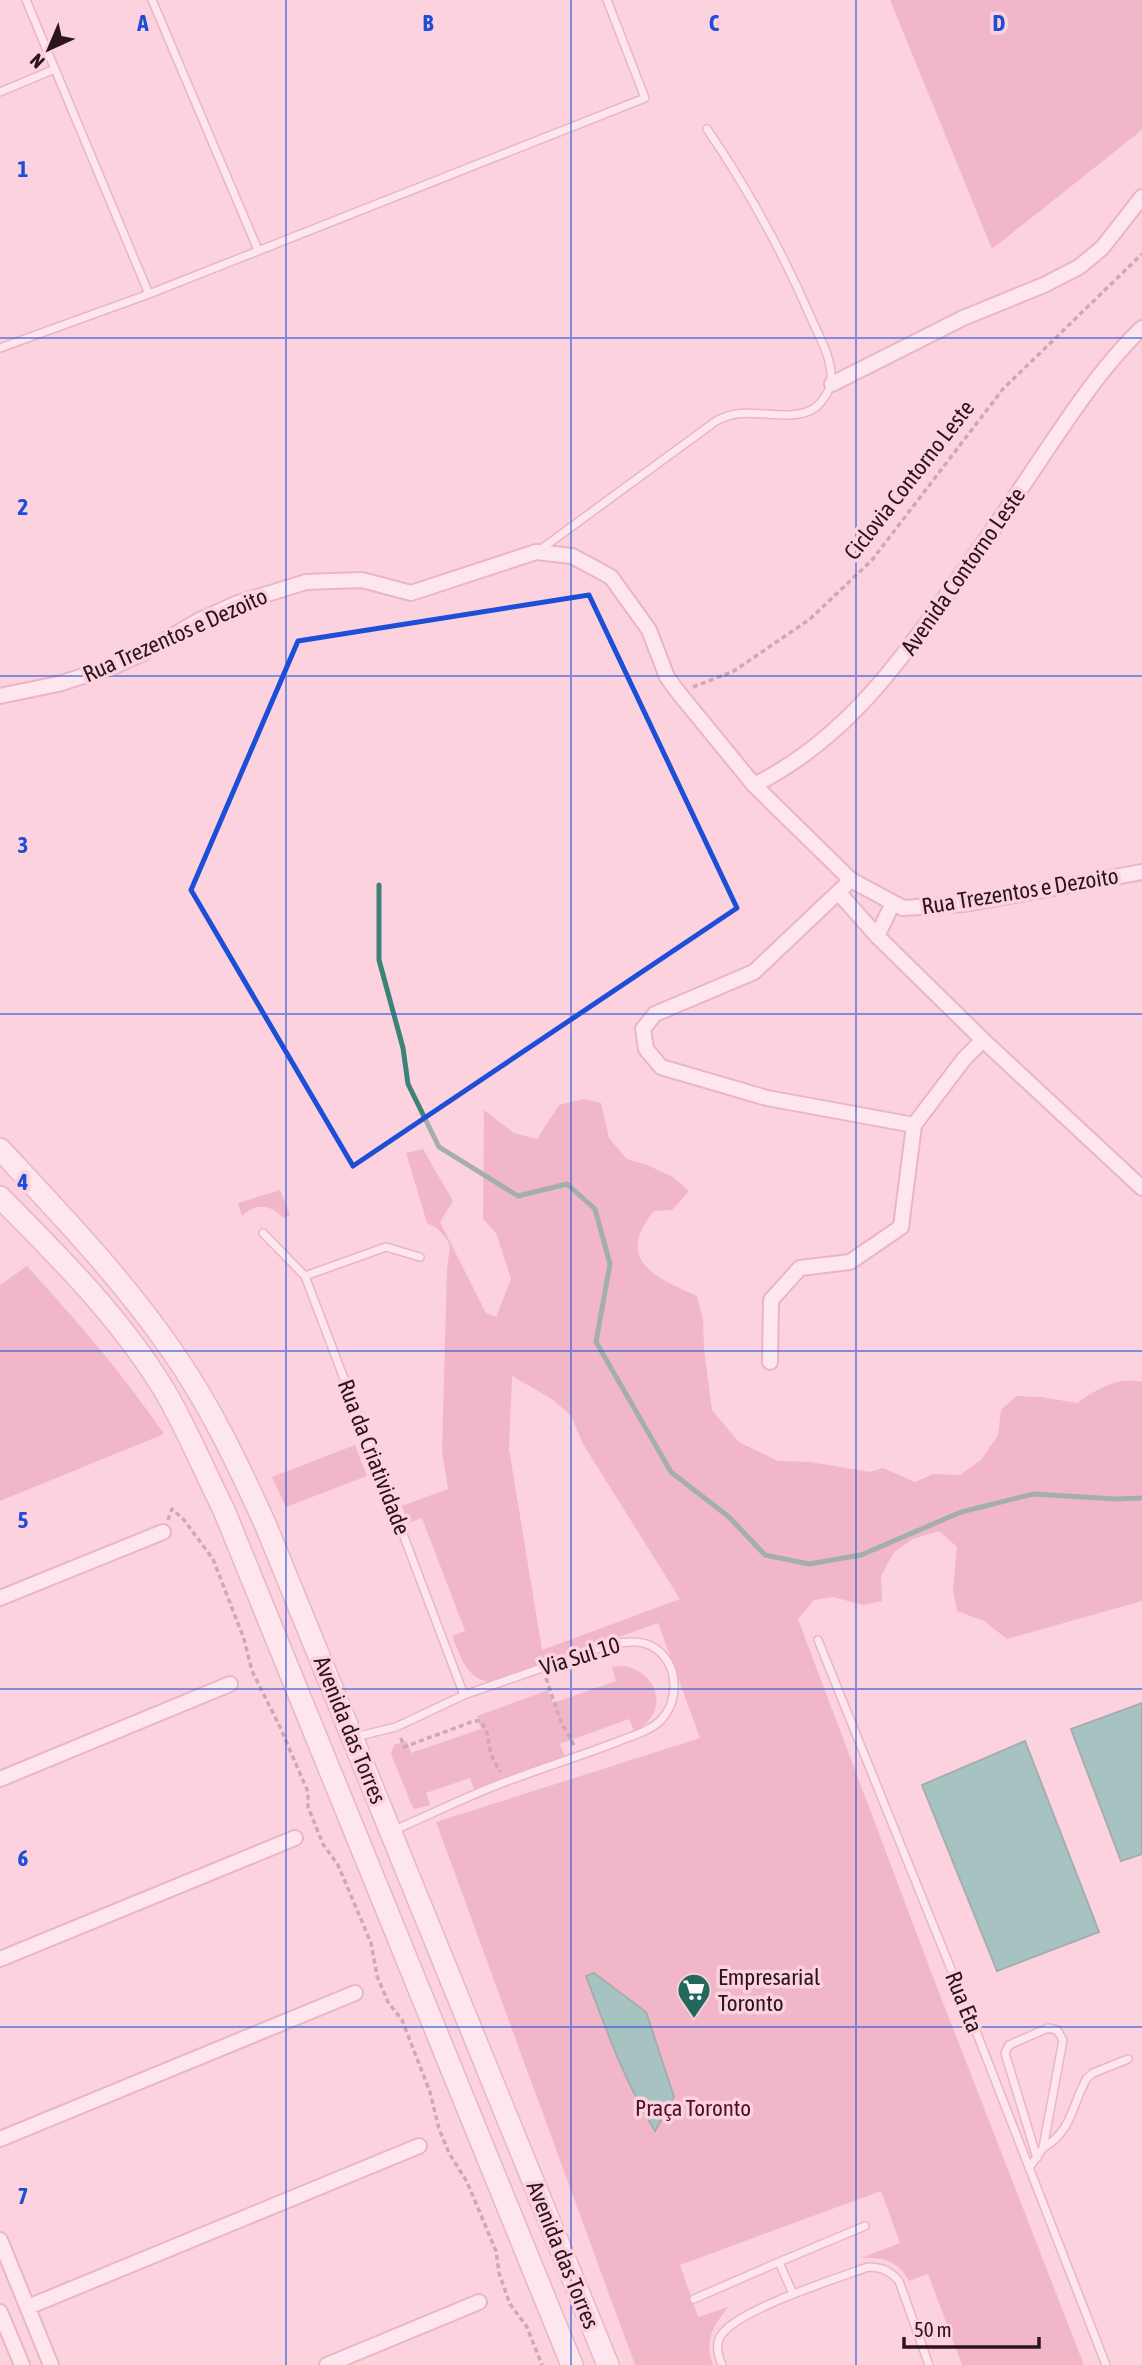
<svg xmlns="http://www.w3.org/2000/svg" width="1142" height="2365" viewBox="0 0 1142 2365" font-family="'Asap Condensed',sans-serif">
	<style>
		.green { fill: #e796b0; fill-rule: evenodd }
		.water { fill: #41b29e; stroke: #3b8377; stroke-width: 2 }
		.lines { fill: none; stroke-linecap: round; stroke-linejoin: round }
		.stream { stroke: #3b8377; stroke-width: 5 }
		.service-casing { stroke: #d594a8; stroke-width: 10 }
		.minor-casing { stroke: #d594a8; stroke-width: 18 }
		.secondary-casing { stroke: #d594a8; stroke-width: 24 }
		.path { stroke: #977681; stroke-width: 3.5; stroke-dasharray: 5 3.5; stroke-linecap: butt }
		.service { stroke: #fff; stroke-width: 7 }
		.minor { stroke: #fff; stroke-width: 14 }
		.secondary { stroke: #fff; stroke-width: 21 }
		.marked { fill: none; stroke: #1d4ed8; stroke-width: 5; stroke-linejoin: round }
		.grid { fill: none; stroke: #1d4ed8; stroke-width: 2; stroke-opacity: 0.55 }
		.labels { text-anchor: middle; stroke-width: 7; stroke-linejoin: round; paint-order: stroke }
		.street-label { font-size: 23px; fill: #2c141d; stroke: #fcd2de }
		.poi-label { font-size: 23px; fill: #2c141d; stroke: #fcd2de; text-anchor: start }
		.park-label { font-size: 23px; fill: #50102c; stroke: #fcd2de }
		.grid-label { font-size: 23px; text-anchor: middle; font-weight: bold; fill: #1d4ed8; stroke: #fcd2de; stroke-width: 7; stroke-linejoin: round; paint-order: stroke }
	</style>
	<rect width="100%" height="100%" fill="#fcd2de"/>
	<path class="green" d="M890,0H1142V130L992,249Z
		M583,1099L601,1103L609,1138L627,1159L647,1165L673,1177L689,1191L672,1210L654,1211C614,1261 655,1277 697,1296L703,1319L704,1349L712,1410L739,1442L778,1461L810,1462L870,1472L883,1468L915,1482L933,1474L960,1475L981,1460L998,1435L1001,1410L1016,1396L1041,1397L1077,1403C1096,1390 1117,1376 1142,1382V1601L1007,1639L984,1621L957,1611L953,1590L957,1547L939,1531L913,1539L894,1552L881,1576L882,1601L863,1605L833,1597L814,1600L798,1619L935,1982L1084,2365H962L928,2274L909,2281C898,2261 883,2257 861,2258L900,2243L881,2191L680,2265L698,2317L728,2307C713,2327 704,2339 713,2365H635L436,1822L700,1738L658,1623L494,1682C467,1682 461,1657 452,1636L465,1631L422,1518L408,1523L402,1506L448,1489L442,1451L447,1268L450,1248L448,1241L437,1228L427,1223L406,1153L423,1149L453,1201L440,1222L486,1313L496,1317L511,1279L496,1233L483,1219L484,1110L514,1133L537,1139L559,1105ZM512,1376L552,1399L571,1416L583,1444L680,1599L542,1650L509,1449Z
		M280,1190L290,1215L284,1218C271,1205 256,1202 242,1216L238,1203Z
		M27,1266C76,1320 123,1374 164,1434L0,1501V1285Z
		M355,1445L367,1476L286,1507L272,1477Z
		M625,1666C661,1674 669,1715 634,1731L629,1719L560,1744L565,1757L474,1789L470,1778L426,1793L430,1805L415,1809L412,1806L391,1754L394,1745L407,1741L411,1753L481,1729L477,1716L548,1690L553,1703L616,1681L612,1667Z"/>
	<path class="water" d="M1142,1703V1854L1121,1861L1071,1729Z
		M1025,1741L1099,1932L997,1971L922,1785Z
		M594,1973L646,2012L674,2097L655,2131C625,2083 606,2029 586,1976Z"/>
	<g class="lines">
		<path class="stream" d="M379,885V960L403,1048L408,1084L439,1147L518,1196L567,1184L595,1209L610,1264L596,1342L671,1472L729,1517L765,1555L809,1564L861,1555L961,1512L1033,1494L1116,1499L1142,1498"/>
		<defs>
			<path id="service" d="M26,0L149,294
				M152,0L258,250
				M0,92L55,69
				M0,348L149,294L645,98L607,0
				M537,552L716,421C722,418 729,415 736,414C760,410 793,422 815,408C822,402 831,390 831,381C833,361 820,338 812,320C783,253 748,189 707,129
				M263,1233L305,1276L464,1695
				M305,1276L386,1247L420,1257
				M818,1640L974,2026L1106,2365
				M355,1737L396,1727L464,1695L611,1644C629,1641 647,1639 661,1653C679,1671 678,1703 660,1721C648,1732 631,1736 617,1742C580,1756 542,1768 505,1782C467,1796 430,1815 392,1831
				M1043,2148C1073,2130 1071,2106 1087,2078L1093,2073L1128,2059
				M1029,2168L1043,2148L1063,2040L1057,2030L1048,2028L1009,2045L1005,2053L1037,2158
				M779,2262L865,2226
				M694,2299L779,2262L793,2294
				M722,2365C718,2356 715,2343 722,2334C740,2309 835,2279 868,2267C882,2267 890,2271 899,2281L929,2365"/>
			<path id="minor" d="M832,384L963,318L1044,285L1079,267L1102,248L1142,197
				M0,696L58,684L115,666L143,653L198,621L238,603L306,582L362,580L411,593L536,552L572,556L611,577L649,630L667,677L678,692L754,785L851,880L903,908L965,904L1142,872
				M754,785C841,742 897,667 951,589C985,542 1018,493 1050,445C1078,404 1106,362 1142,328
				M851,880L754,972L655,1014L643,1029L646,1049L661,1067L767,1098L914,1125
				M839,893L877,936
				M983,1040L1142,1188
				M770,1362L771,1300L800,1268L850,1262L901,1227L914,1125L964,1059L983,1040L877,936L893,903
				M0,1598L163,1532
				M0,1779L230,1684
				M0,1959L295,1838
				M0,2139L355,1993
				M0,2240L51,2365
				M28,2307L419,2146
				M0,2312L22,2365
				M327,2365L479,2302"/>
			<path id="secondary" d="M0,1149C59,1213 120,1276 170,1348C209,1403 238,1464 266,1526L608,2365
				M0,1197C60,1258 118,1315 163,1388C186,1426 203,1469 223,1508L572,2365"/>
		</defs>
		<use href="#service" class="service-casing"/>
		<use href="#minor" class="minor-casing"/>
		<use href="#secondary" class="secondary-casing"/>
		<path class="path" d="M693,687L734,671L810,619L872,560L1003,389L1142,254
			M168,1520L172,1509L184,1520L213,1559L244,1639L252,1671L280,1727L308,1792V1807L323,1844L338,1865L371,1943L377,1976L388,2002L402,2020L430,2092L439,2129L449,2153L467,2182L496,2251L499,2273L510,2304L527,2327L542,2365
			M546,1678L561,1722L574,1745
			M401,1738L404,1747L474,1721H481L487,1733L491,1755L500,1772"/>
		<use href="#service" class="service"/>
		<use href="#minor" class="minor"/>
		<use href="#secondary" class="secondary"/>
	</g>
	<path d="M0 0H1142V2365H0ZM589,595L737,908L353,1166L191,890L298,641Z" fill="#fcd2de" fill-opacity=".55" fill-rule="evenodd"/>
	<path class="marked" d="M589,595L737,908L353,1166L191,890L298,641Z"/>
	<path class="grid" d="M286,0V2365M571,0V2365M856,0V2365M0,338H1142M0,676H1142M0,1014H1142M0,1351H1142M0,1689H1142M0,2027H1142"/>
	<defs>
		<symbol id="supermarket-pin" viewBox="-11 -11 22 30"><path d="M0 17L-7.5 6A9.5 9.5 0 1 1 7.5 6Z" fill="#23685c" stroke="#fcd2de"/><path d="M-6-5.5h2.5l.6 2H6L4.5 2H-2.5L-4.4-4H-6ZM-1.5 3.2a1.3 1.3 0 1 0 .1 0ZM3 3.2a1.3 1.3 0 1 0 .1 0Z" fill="#fff"/></symbol>
	</defs>
	<g fill-rule="evenodd">
		<use href="#supermarket-pin" x="675" y="1971" width="38" height="52"/>
	</g>
	<g class="labels">
		<g class="street-label">
			<text transform="translate(909 480) rotate(-52)" y="8">Ciclovia Contorno Leste</text>
			<text transform="translate(963 571) rotate(-55)" y="8">Avenida Contorno Leste</text>
			<text transform="translate(175 635) rotate(-24)" y="8">Rua Trezentos e Dezoito</text>
			<text transform="translate(1020 891) rotate(-9)" y="8">Rua Trezentos e Dezoito</text>
			<text transform="translate(374 1457) rotate(69)" y="8">Rua da Criatividade</text>
			<text transform="translate(580 1656) rotate(-17)" y="8">Via Sul 10</text>
			<text transform="translate(350 1730) rotate(68)" y="8">Avenida das Torres</text>
			<text transform="translate(964 2002) rotate(68)" y="8">Rua Eta</text>
			<text transform="translate(563 2255) rotate(68)" y="8">Avenida das Torres</text>
		</g>
		<g class="poi-label">
			<text x="718" y="1985">Empresarial<tspan x="718" dy="26">Toronto</tspan></text>
		</g>
		<g class="park-label">
			<text x="693" y="2116">Praça Toronto</text>
		</g>
	</g>
	<g class="grid-label">
		<text x="143" y="31">A</text>
		<text x="428" y="31">B</text>
		<text x="714" y="31">C</text>
		<text x="999" y="31">D</text>
		<text x="23" y="177">1</text>
		<text x="23" y="515">2</text>
		<text x="23" y="853">3</text>
		<text x="23" y="1190">4</text>
		<text x="23" y="1528">5</text>
		<text x="23" y="1866">6</text>
		<text x="23" y="2204">7</text>
	</g>
	<g transform="translate(49 49) rotate(224)" stroke="#fcd2de" stroke-width="5" paint-order="stroke">
	<path d="M0-5L12 26L0 18L-12 26Z" fill="#2c141d"/>
	<text y="-10" font-size="19" font-weight="bold" text-anchor="middle" fill="#2c141d">N</text>
	</g>
	<path d="M904 2337v10h135v-10" fill="none" stroke="#2c141d" stroke-width="3.5"/>
	<text x="914" y="2337" font-size="21" fill="#2c141d" stroke="#fcd2de" stroke-width="5" paint-order="stroke">50 m</text>
</svg>
